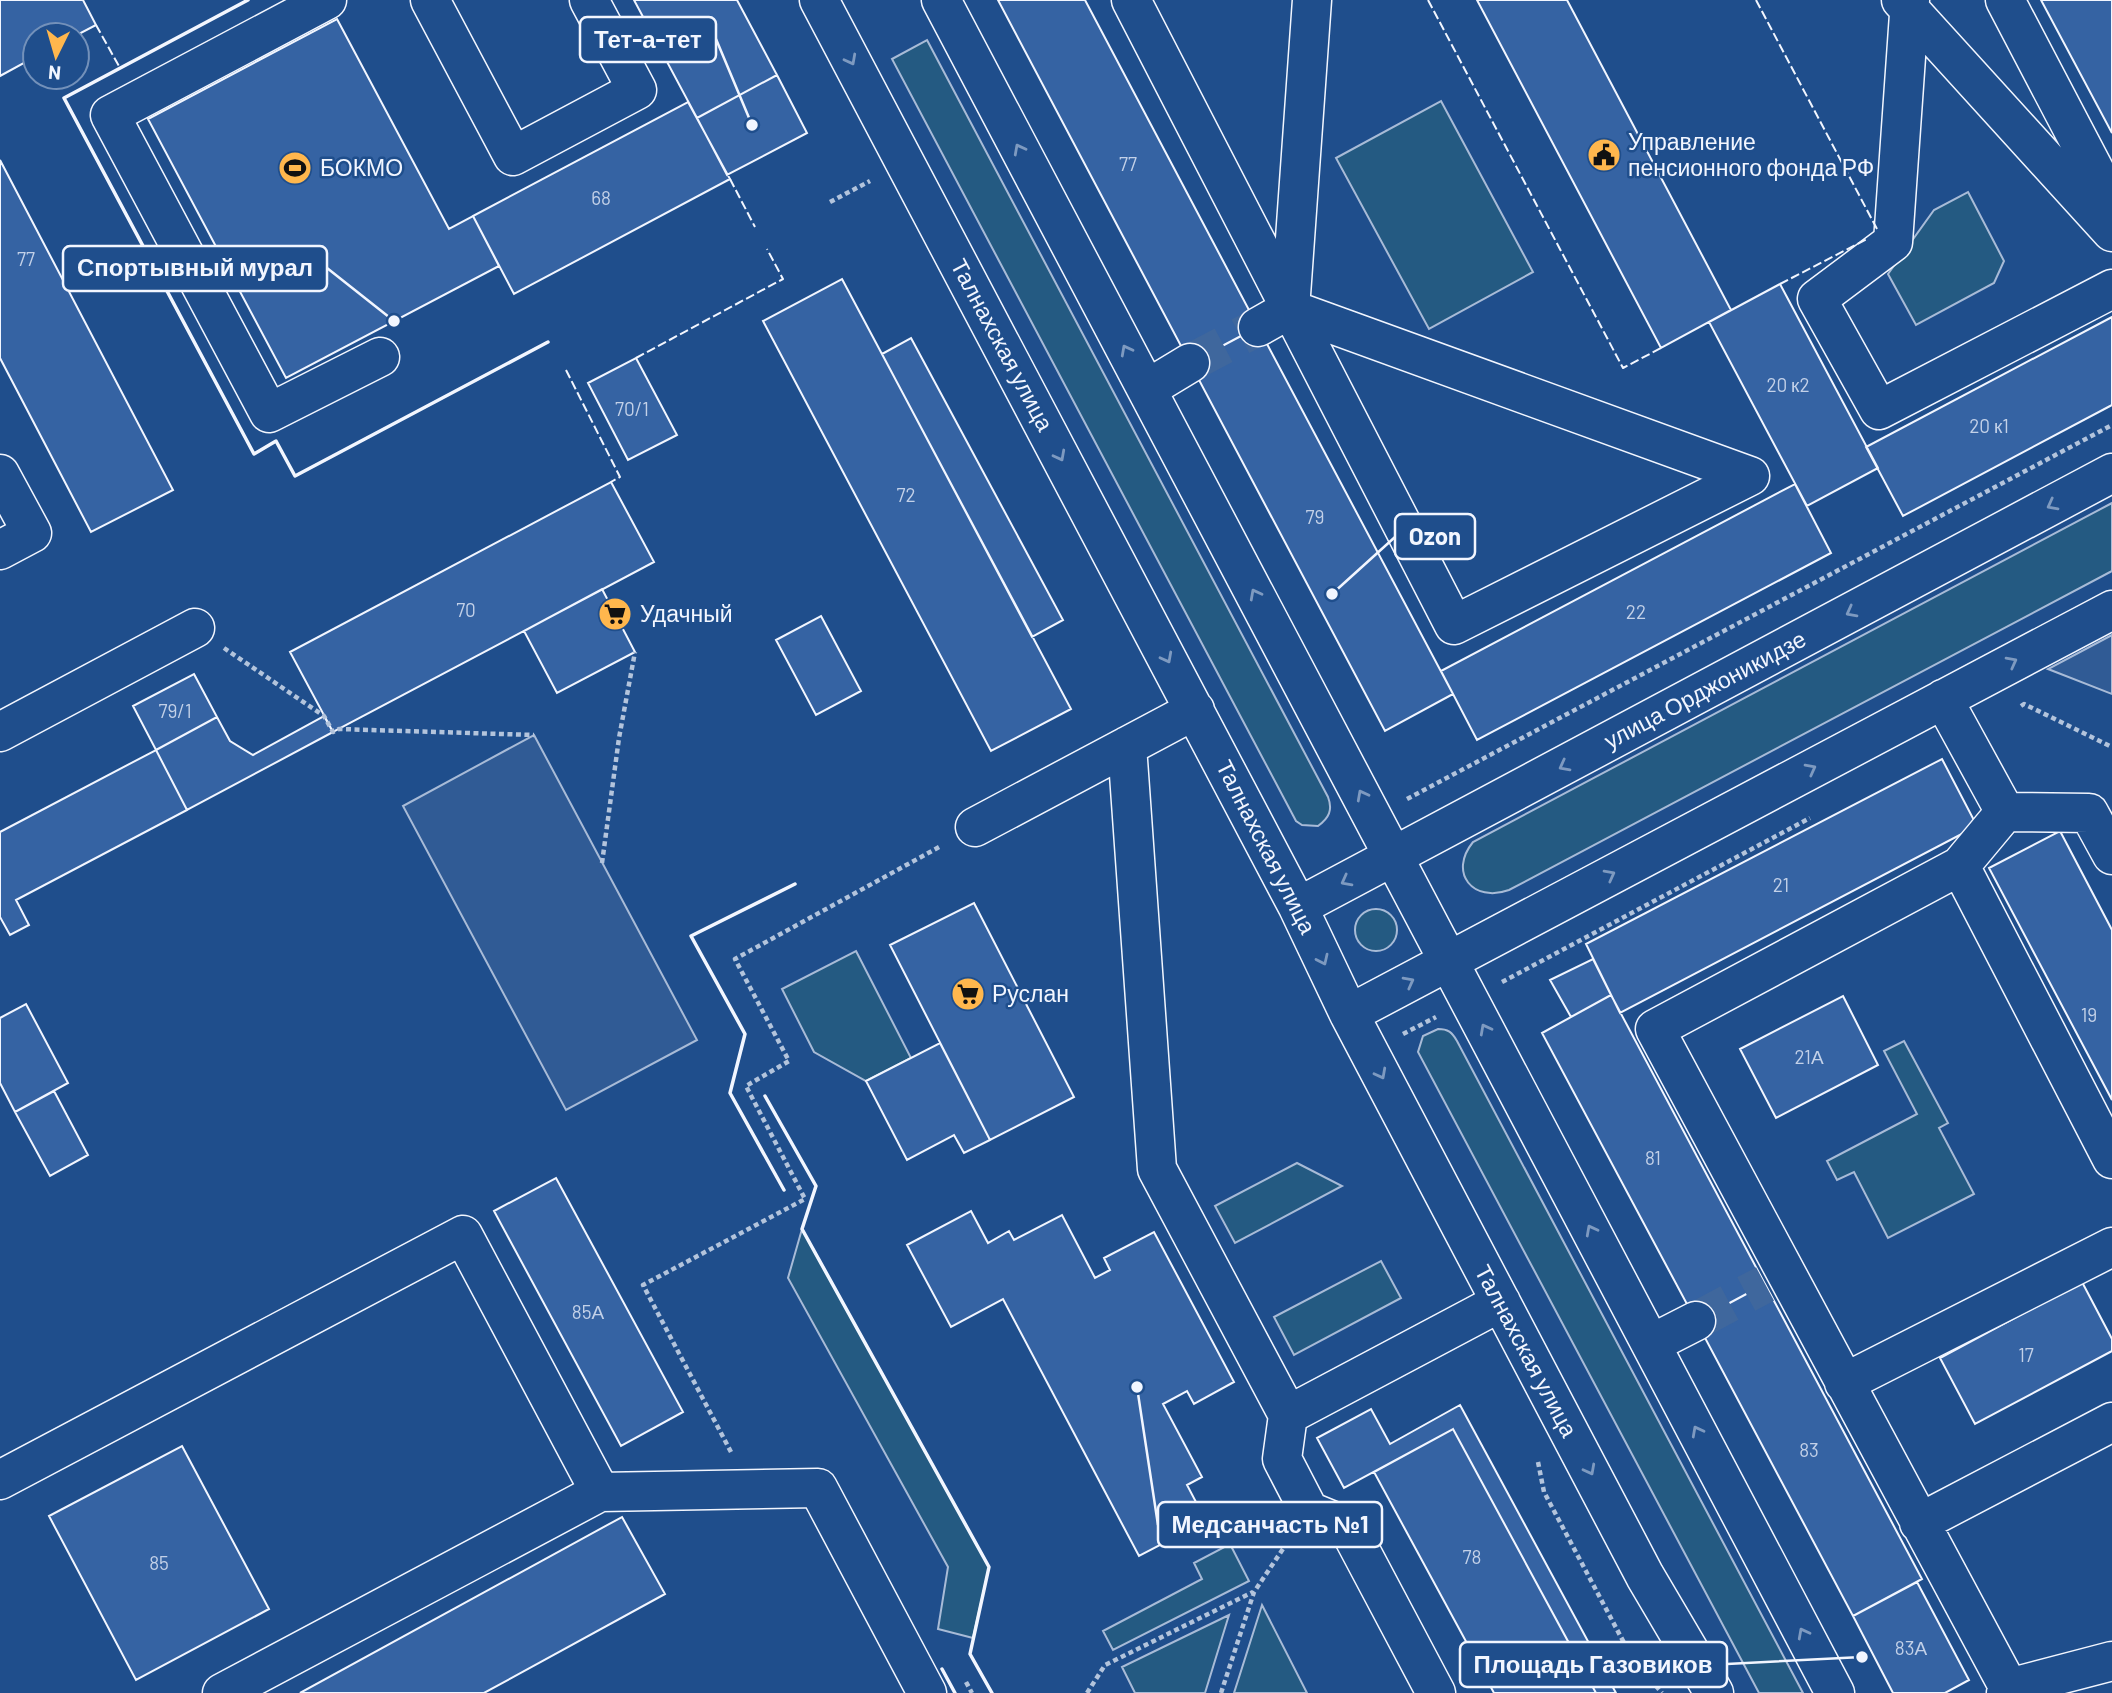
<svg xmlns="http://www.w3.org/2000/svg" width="2112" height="1693" viewBox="0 0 2112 1693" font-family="Barlow,sans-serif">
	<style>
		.green { fill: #245a82; stroke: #a8bbd7; stroke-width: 2 }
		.parking { fill: #305b95; stroke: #a8bbd7; stroke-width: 2 }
		.building { fill: #3563a3; stroke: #f2f6ff; stroke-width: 2 }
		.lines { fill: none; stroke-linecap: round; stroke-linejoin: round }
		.minor-tunnel { stroke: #3f679d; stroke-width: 38; stroke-dasharray: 38 19; stroke-linecap: butt }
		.minor-casing { stroke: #f2f6ff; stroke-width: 41 }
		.path { stroke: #b3c4dc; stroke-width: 4.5; stroke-dasharray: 5 3.5; stroke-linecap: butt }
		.minor { stroke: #1f4e8c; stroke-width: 38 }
		.fence { stroke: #f2f6ff; stroke-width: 2; stroke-dasharray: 9 3.5; stroke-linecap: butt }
		.wall { stroke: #f2f6ff; stroke-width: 3.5 }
		.oneway { stroke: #7e9ac0 }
		.labels { text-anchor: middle; stroke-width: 5; stroke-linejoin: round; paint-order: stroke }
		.number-label { font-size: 19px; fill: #c3d1e8 }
		.poi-label { font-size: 23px; fill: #f2f6ff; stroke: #1f4e8c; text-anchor: start }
		.street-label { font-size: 23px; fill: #f2f6ff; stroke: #1f4e8c }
		.leader { fill: none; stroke: #f2f6ff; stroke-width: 2.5 }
		.callout-dot { fill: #f2f6ff; stroke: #1f4e8c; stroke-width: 2.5 }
		.callout { fill: #1f4e8c; stroke: #f2f6ff; stroke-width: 2.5 }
		.callout-label { font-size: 24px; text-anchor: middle; font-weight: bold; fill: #f2f6ff }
	</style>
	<rect width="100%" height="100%" fill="#1f4e8c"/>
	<path class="green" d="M927,40L1328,797C1333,810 1329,818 1318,826L1302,825L1296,821L892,59Z
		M1441,101L1533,272L1429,329L1336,158Z
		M1968,192L2004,261L1994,283L1916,325L1888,274L1934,210Z
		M2112,503V571L1509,890C1473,903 1448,873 1473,842Z
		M1355 930a21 21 0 1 1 42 0a21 21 0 1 1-42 0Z
		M856,951L911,1058L866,1081L814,1052L782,989Z
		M1438,1029C1448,1029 1452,1032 1457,1041L1803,1693H1759L1418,1052L1423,1036Z
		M1904,1041L1948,1123L1939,1128L1974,1194L1888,1238L1854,1172L1837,1180L1827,1161L1917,1114L1884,1051Z
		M1297,1163L1342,1186L1235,1243L1215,1206Z
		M802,1229L989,1567L973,1638L938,1629L948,1567L788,1278Z
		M1381,1261L1401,1298L1294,1355L1274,1317Z
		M1230,1544L1249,1581L1113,1650L1103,1631L1202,1579L1194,1563Z
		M1262,1605L1307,1693H1234Z
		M1229,1615L1205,1693H1135L1122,1667Z"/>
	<path class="parking" d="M2112,635V694L2048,669Z
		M534,735L697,1040L566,1110L403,806Z"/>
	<path class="building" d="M0,0H83L96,25L77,35H35V57L0,76Z
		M634,0H737L777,75L697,118Z
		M998,0H1085L1258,327L1190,363Z
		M1477,0H1567L1731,310L1661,348Z
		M2041,0H2112V133Z
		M337,19L449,229L473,216L499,266L286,378L148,119Z
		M777,75L807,133L727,175L697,118Z
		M688,102L730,179L514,294L473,216Z
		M0,160L173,490L91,532L0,358Z
		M842,279L1071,709L991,751L763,321Z
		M1780,284L1878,468L1807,506L1709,322Z
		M2112,317V405L1903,516L1866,447Z
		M1258,327L1453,694L1385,731L1190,363Z
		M911,338L1063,620L1032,637L882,354Z
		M636,358L677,435L628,460L588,383Z
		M611,482L654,562L333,732L290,652Z
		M1795,484L1831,553L1477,740L1441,671Z
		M602,589L635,652L557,693L524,631Z
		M821,616L861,691L816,715L776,640Z
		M194,674L217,717L156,750L133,706Z
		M324,716L333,732L187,810L156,750L217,717L230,741L253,755Z
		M156,750L187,810L16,900L29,925L10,935L0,917V832Z
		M1942,759L1977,826L1620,1013L1586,944Z
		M2060,831L2112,930V1100L1989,868Z
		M974,903L1074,1097L990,1140L890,945Z
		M1593,959L1611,995L1571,1017L1550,980Z
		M1611,995L1765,1284L1696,1321L1542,1033Z
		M1843,996L1878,1065L1776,1118L1740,1049Z
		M26,1004L68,1083L15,1112L0,1083V1018Z
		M940,1043L990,1140L964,1153L954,1135L907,1160L866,1081Z
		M54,1091L88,1155L50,1176L15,1112Z
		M556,1178L683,1412L621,1446L494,1211Z
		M971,1211L988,1243L1009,1231L1014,1240L1062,1215L1095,1278L1110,1270L1104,1258L1154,1232L1234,1382L1194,1404L1187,1391L1163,1404L1202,1477L1187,1485L1206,1521L1139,1556L1003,1299L951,1327L907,1245Z
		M2082,1282L2112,1339V1351L1975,1424L1940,1358Z
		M1765,1284L1922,1579L1853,1616L1696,1321Z
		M1460,1405L1616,1693H1596L1453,1429L1344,1488L1317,1438L1371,1409L1390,1444Z
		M1453,1429L1569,1643L1596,1693H1494L1374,1472Z
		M182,1446L269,1609L136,1680L49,1516Z
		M622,1517L665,1594L484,1693H300Z
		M1917,1582L1969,1680L1945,1693H1893L1853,1616Z"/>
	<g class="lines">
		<path class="minor-tunnel" d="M1190,363L1258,327
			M1696,1321L1765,1284"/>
		<defs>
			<path id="minor" d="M327,0L110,115L269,413L380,357
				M430,0L513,156L637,90L589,0
				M819,0L1298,907L1349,1014L1645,1576L1714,1693
				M941,0L1835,1693
				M1131,0L1454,625L1750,476
				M1901,0L2112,232
				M1910,0L1893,242L1817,299L1879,410L2112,289
				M2005,0L2112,204
				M1290,309L1750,476
				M1290,309L1312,0
				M1258,327L1290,309
				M1147,389L1190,363
				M0,474L32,533L0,550
				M1943,699L2005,812
				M0,732L195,628
				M1127,746L1157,1169L1288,1415L1282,1459L1309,1511L1348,1527L1436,1693
				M2005,812L1960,866L1655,1029L2009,1688L2006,1693
				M2005,812L2089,813L2112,855
				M975,827L1195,710
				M1960,866L2112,1159
				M1298,907L2112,473
				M1349,1014L2112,610
				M1651,1344L1696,1321
				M1844,1383L2112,1247
				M1288,1415L1501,1302
				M0,1480L463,1235L600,1492
				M1919,1523L2112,1422
				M2009,1688L2112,1661
				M222,1693L600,1492L818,1488L927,1693"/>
		</defs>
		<use href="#minor" class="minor-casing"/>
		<path class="path" d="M830,202L870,181
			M224,648L324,716L333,732L339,729L534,735
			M2021,706L2024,704L2112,747
			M1407,799L2112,425
			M602,863L619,738L635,652
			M1502,982L1810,818
			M1403,1034L1436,1017
			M731,1452L643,1285L805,1199L746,1086L789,1061L735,959L941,846
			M1538,1462L1544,1492L1631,1656L1662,1693
			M966,1682L972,1693
			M1087,1693L1105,1665L1253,1592
			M1221,1693L1254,1592L1289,1540"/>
		<use href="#minor" class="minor"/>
		<path class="fence" d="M1428,0L1623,368L1661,348
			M1756,0L1877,229
			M96,25L120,68
			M730,179L755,227
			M1780,284L1867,239
			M636,358L783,279L767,249
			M566,370L620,477L611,482"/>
		<path class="wall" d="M248,0L64,98L254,454L276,441L295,476L548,342
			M765,1096L816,1186L802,1229L989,1567L970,1654L992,1693
			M784,1190L730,1093L745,1034L691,936L795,884
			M942,1669L955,1693"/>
	</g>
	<defs><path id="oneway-chevron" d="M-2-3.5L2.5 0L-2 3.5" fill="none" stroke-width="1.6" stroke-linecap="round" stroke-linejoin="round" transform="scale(1.75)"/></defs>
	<g class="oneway">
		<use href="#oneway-chevron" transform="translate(851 60) rotate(62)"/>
		<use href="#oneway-chevron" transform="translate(1019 149) rotate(-118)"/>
		<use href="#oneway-chevron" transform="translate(1126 350) rotate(-118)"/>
		<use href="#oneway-chevron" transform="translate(1060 456) rotate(62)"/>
		<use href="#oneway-chevron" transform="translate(2052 505) rotate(152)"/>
		<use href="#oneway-chevron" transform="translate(1255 594) rotate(-118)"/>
		<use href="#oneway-chevron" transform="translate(1851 612) rotate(152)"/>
		<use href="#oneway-chevron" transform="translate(1167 658) rotate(62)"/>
		<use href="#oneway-chevron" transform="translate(2012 662) rotate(-28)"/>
		<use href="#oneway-chevron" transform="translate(1564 766) rotate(152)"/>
		<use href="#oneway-chevron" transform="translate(1811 769) rotate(-28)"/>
		<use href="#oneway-chevron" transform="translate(1362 795) rotate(-118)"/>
		<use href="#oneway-chevron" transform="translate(1610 875) rotate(-28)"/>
		<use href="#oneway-chevron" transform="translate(1346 881) rotate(152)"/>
		<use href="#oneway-chevron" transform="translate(1323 960) rotate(65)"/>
		<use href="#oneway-chevron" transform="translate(1409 982) rotate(-28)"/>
		<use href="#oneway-chevron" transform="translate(1485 1029) rotate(-118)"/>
		<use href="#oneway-chevron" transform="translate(1381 1074) rotate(62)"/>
		<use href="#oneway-chevron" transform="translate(1591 1230) rotate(-118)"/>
		<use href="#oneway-chevron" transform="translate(1697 1431) rotate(-118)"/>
		<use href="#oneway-chevron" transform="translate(1590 1470) rotate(62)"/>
		<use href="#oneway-chevron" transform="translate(1803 1633) rotate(-118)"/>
	</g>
	<defs>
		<symbol id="civic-disc" viewBox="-11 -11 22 22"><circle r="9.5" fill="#ffb74d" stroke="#1f4e8c"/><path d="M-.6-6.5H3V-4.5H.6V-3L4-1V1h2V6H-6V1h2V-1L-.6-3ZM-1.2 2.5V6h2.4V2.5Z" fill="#111"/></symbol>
		<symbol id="stadium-disc" viewBox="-11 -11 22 22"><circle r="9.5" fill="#ffb74d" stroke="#1f4e8c"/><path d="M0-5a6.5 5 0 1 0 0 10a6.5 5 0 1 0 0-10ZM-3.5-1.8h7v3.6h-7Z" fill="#111"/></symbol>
		<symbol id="supermarket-disc" viewBox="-11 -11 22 22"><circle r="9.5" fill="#ffb74d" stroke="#1f4e8c"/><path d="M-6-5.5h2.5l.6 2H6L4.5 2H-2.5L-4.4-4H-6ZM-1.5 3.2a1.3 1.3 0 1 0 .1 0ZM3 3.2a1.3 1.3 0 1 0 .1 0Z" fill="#111"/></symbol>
	</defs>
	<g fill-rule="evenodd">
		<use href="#civic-disc" x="1585" y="136" width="38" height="38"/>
		<use href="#stadium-disc" x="276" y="149" width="38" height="38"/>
		<use href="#supermarket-disc" x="596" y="595" width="38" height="38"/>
		<use href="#supermarket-disc" x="949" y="975" width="38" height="38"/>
	</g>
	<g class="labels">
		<g class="number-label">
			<text x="1128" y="171">77</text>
			<text x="601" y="205">68</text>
			<text x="26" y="266">77</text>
			<text x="1788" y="392">20 к2</text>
			<text x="632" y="416">70/1</text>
			<text x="1989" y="433">20 к1</text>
			<text x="906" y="502">72</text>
			<text x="1315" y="524">79</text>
			<text x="466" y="617">70</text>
			<text x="1636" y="619">22</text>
			<text x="175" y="718">79/1</text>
			<text x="1781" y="892">21</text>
			<text x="2089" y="1022">19</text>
			<text x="1809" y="1064">21А</text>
			<text x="1653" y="1165">81</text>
			<text x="588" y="1319">85А</text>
			<text x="2026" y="1362">17</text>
			<text x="1809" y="1457">83</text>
			<text x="1472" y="1564">78</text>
			<text x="159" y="1570">85</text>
			<text x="1911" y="1655">83А</text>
		</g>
		<g class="poi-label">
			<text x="1628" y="150">Управление<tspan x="1628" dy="26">пенсионного фонда РФ</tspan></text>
			<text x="320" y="176">БОКМО</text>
			<text x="640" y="622">Удачный</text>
			<text x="992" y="1002">Руслан</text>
		</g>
		<g class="street-label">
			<text transform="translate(1002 345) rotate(62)" y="8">Талнахская улица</text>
			<text transform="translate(1705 690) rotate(-28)" y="8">улица Орджоникидзе</text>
			<text transform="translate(1266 847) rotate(63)" y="8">Талнахская улица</text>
			<text transform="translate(1526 1351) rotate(62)" y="8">Талнахская улица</text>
		</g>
	</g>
	<path class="leader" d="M752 125L716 39M394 321L327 268M1332 594L1395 537M1137 1387L1158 1525M1862 1657L1727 1664"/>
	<g class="callout-dot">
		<circle cx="752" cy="125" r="7"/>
		<circle cx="394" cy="321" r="7"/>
		<circle cx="1332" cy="594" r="7"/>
		<circle cx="1137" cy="1387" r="7"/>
		<circle cx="1862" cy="1657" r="7"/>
	</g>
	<g class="callout">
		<rect x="580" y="17" width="136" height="45" rx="7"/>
		<rect x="63" y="246" width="264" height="45" rx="7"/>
		<rect x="1395" y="514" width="80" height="45" rx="7"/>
		<rect x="1158" y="1502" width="224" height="45" rx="7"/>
		<rect x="1460" y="1642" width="267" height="45" rx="7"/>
	</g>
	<g class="callout-label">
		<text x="648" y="48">Тет-а-тет</text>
		<text x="195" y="276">Спортывный мурал</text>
		<text x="1435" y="545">Ozon</text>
		<text x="1270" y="1533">Медсанчасть №1</text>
		<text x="1593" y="1673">Площадь Газовиков</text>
	</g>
	<g transform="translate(56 56) rotate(185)"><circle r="33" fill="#1f4e8c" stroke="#7391ba" stroke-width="2"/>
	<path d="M0-5L12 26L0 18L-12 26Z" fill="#ffb74d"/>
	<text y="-10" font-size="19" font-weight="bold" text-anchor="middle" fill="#f2f6ff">N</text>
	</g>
</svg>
